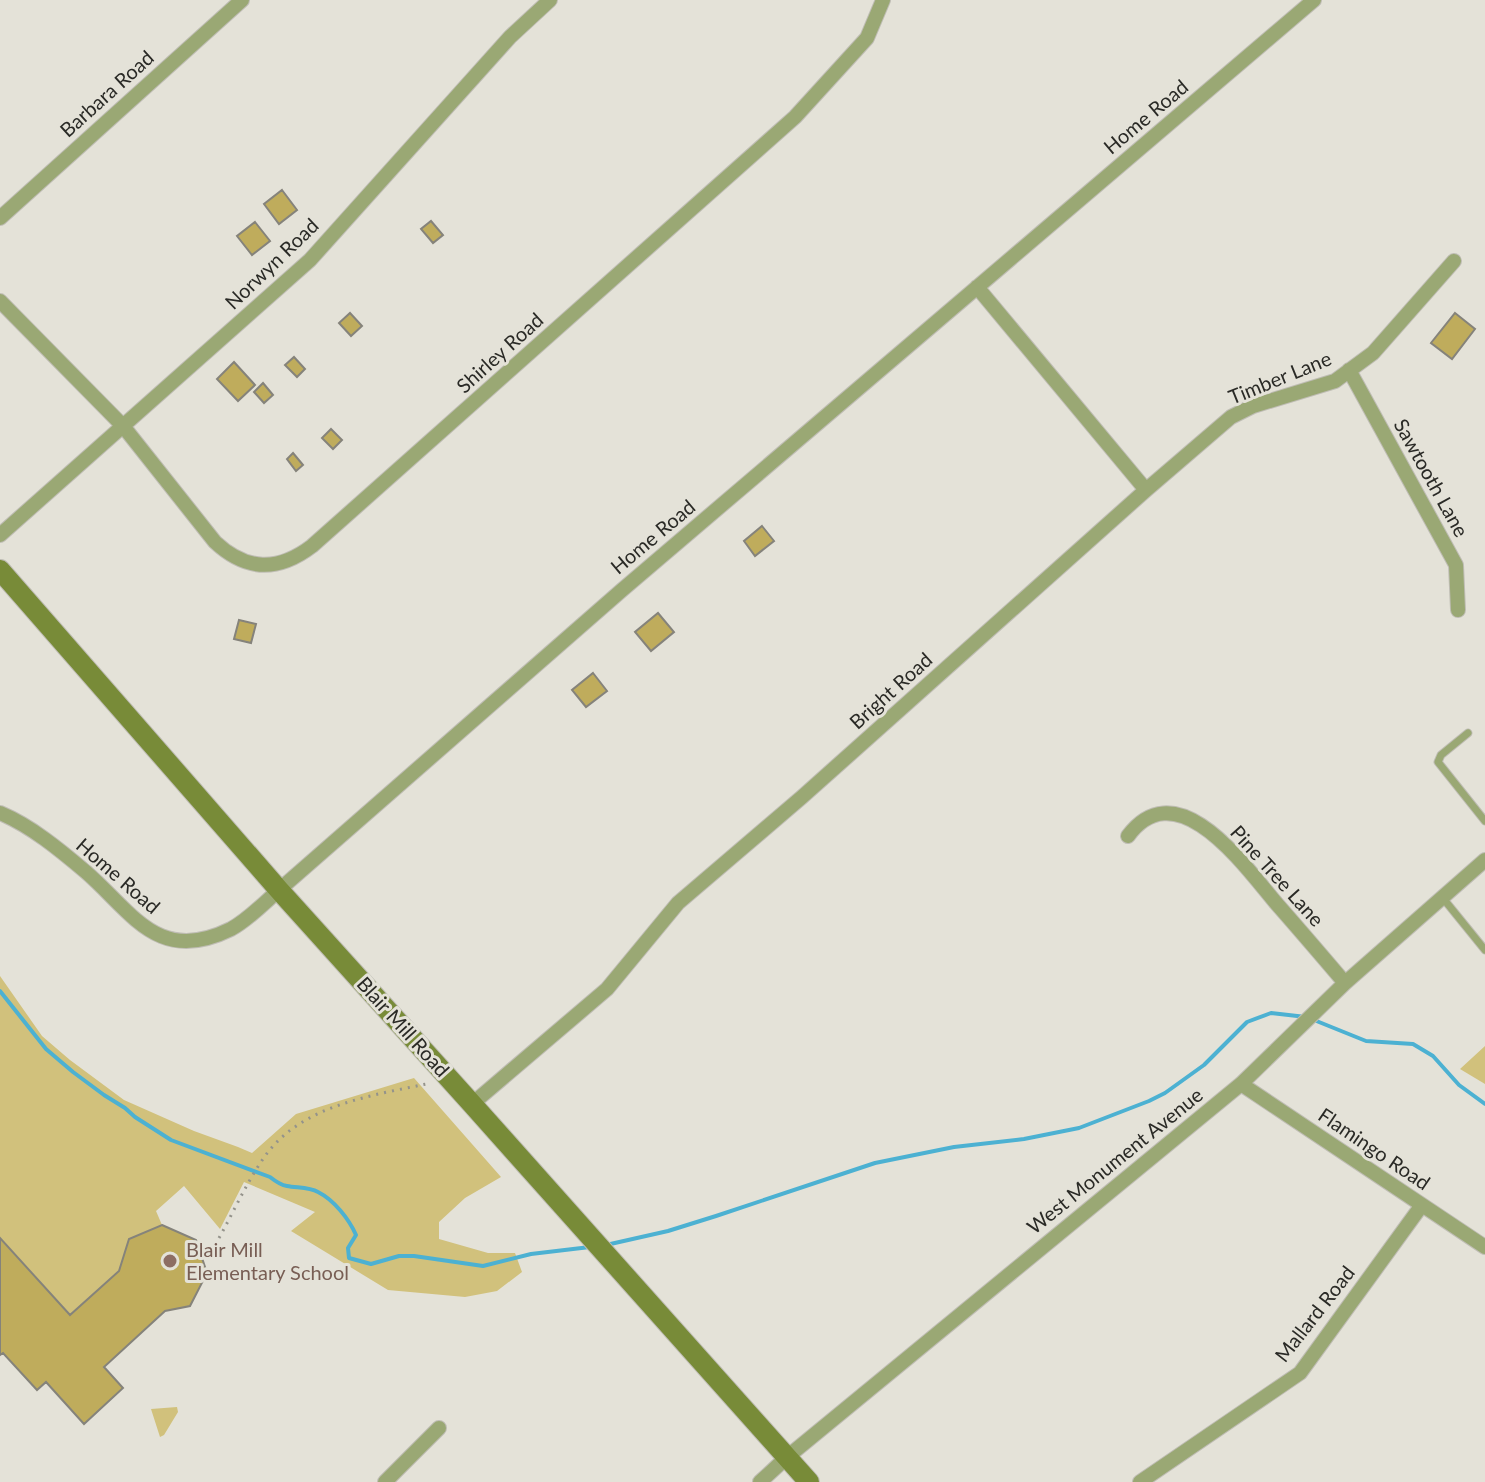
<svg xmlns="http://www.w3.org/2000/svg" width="1485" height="1482" viewBox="0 0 1485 1482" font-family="Lato,sans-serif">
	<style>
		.green { fill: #d1c17c }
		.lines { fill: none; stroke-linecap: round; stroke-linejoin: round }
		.stream { stroke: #4cb1d2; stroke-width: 4 }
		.building { fill: #bfac5c; stroke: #85837b; stroke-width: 2 }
		.lane-casing { stroke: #bfbdb4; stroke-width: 9 }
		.street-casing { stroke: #bfbdb4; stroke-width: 16 }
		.secondary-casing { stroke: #bfbdb4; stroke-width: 22 }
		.path { stroke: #94938b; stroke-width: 3; stroke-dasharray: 2 6; stroke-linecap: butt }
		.lane { stroke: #9aa874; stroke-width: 7 }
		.street { stroke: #9aa874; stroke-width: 14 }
		.secondary { stroke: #788b38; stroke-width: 20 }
		.education-dot { fill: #8d6e63; stroke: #e4e2d8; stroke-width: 3 }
		.labels { text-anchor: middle; stroke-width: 6; stroke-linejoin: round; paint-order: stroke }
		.street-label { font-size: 20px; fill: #2a2a26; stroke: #e4e2d8 }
		.education-label { font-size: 20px; fill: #785e54; stroke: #e4e2d8; text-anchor: start }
	</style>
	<rect width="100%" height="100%" fill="#e4e2d8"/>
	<path class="green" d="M0,976L42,1036L70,1060L124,1100L194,1131L238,1147L252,1153L296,1114L414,1078L501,1177L465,1198L439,1222V1239L488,1253H515L522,1272L497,1291L465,1297L388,1290L291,1231L315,1212L244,1182L220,1229L184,1186L156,1211L162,1225L129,1239L119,1271L70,1315L0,1238Z
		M1485,1046V1084L1460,1069Z
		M177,1407L178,1412L164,1435L160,1437L151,1409Z"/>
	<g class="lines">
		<path class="stream" d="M0,991L46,1049L73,1072L104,1095L125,1108L135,1117L171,1140L270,1177C275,1181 280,1185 287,1186C297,1188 309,1187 318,1192C334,1200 349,1219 356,1235L348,1248L349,1258L371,1264L399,1256H414L483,1266L531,1254L590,1247
			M1314,1020L1366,1041L1413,1044L1433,1056L1459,1085L1485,1104
			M606,1245L668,1231L716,1216L875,1163L954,1147L1024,1139L1079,1128L1149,1101L1165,1093L1204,1065L1247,1022L1271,1013L1306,1017"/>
	</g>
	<path class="building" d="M282,190L297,210L279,224L264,204Z
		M431,221L443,235L433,243L421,229Z
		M255,222L270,241L252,255L237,236Z
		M350,313L362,326L351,336L339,323Z
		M1455,313L1475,329L1452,359L1431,343Z
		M294,357L305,369L297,377L285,365Z
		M234,362L255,385L238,401L217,379Z
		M263,383L273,395L264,403L254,392Z
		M331,429L342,440L333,449L322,438Z
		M293,453L303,465L296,471L287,459Z
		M762,526L774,541L755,556L744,541Z
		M658,613L674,632L651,651L635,632Z
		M239,620L256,624L251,643L234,639Z
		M593,673L607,691L586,707L572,690Z
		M162,1225L196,1240L207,1273L190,1306L165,1311L104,1367L123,1388L84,1424L46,1382L37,1390L3,1353L0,1355V1238L70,1315L119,1271L129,1239Z"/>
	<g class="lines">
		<defs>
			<path id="lane" d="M1468,733L1441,755L1438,762L1485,821
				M1442,897L1485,950"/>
			<path id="street" d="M0,218L242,0
				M977,287L1146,490
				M0,301L123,426L215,542C246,571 278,572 312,546L795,117L867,38L883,0
				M1349,370L1456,565L1458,610
				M0,535L310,260L510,37L550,0
				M0,813C31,826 60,850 86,872C133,913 158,965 231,929C248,920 264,903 279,890L622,590L1314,0
				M1128,836C1177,770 1244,865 1276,903C1299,929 1322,956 1345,983
				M1241,1084L1485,1247
				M472,1104L607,989L678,903L802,797L1146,490L1231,417L1253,406L1335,381L1373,353L1454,261
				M385,1482L439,1428
				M760,1482L786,1458L1241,1084L1345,983L1485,860
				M1140,1482L1300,1373L1422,1205"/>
			<path id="secondary" d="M0,570L279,890L472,1104L809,1482"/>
		</defs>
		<use href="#lane" class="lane-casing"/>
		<use href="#street" class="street-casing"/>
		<use href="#secondary" class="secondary-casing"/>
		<path class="path" d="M219,1238C233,1213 245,1186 261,1162C297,1105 370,1096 431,1083"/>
		<use href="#lane" class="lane"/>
		<use href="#street" class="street"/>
		<use href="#secondary" class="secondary"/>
	</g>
	<circle class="education-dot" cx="170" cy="1261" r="8"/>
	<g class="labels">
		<g class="street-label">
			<text transform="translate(107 94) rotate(-42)" y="7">Barbara Road</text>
			<text transform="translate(1146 117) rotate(-40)" y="7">Home Road</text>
			<text transform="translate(272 264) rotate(-44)" y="7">Norwyn Road</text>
			<text transform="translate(500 353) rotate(-42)" y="7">Shirley Road</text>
			<text transform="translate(1280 378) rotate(-22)" y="7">Timber Lane</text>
			<text transform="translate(1431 478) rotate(61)" y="7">Sawtooth Lane</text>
			<text transform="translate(653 537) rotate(-40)" y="7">Home Road</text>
			<text transform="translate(891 691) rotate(-42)" y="7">Bright Road</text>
			<text transform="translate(118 876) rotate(41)" y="7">Home Road</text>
			<text transform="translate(1277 876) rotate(48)" y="7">Pine Tree Lane</text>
			<text transform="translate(403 1027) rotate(48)" y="7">Blair Mill Road</text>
			<text transform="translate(1374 1149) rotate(34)" y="7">Flamingo Road</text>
			<text transform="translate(1115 1161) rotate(-39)" y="7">West Monument Avenue</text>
			<text transform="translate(1315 1314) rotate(-52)" y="7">Mallard Road</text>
		</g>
		<g class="education-label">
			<text x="186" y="1257">Blair Mill<tspan x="186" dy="23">Elementary School</tspan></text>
		</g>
	</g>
</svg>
